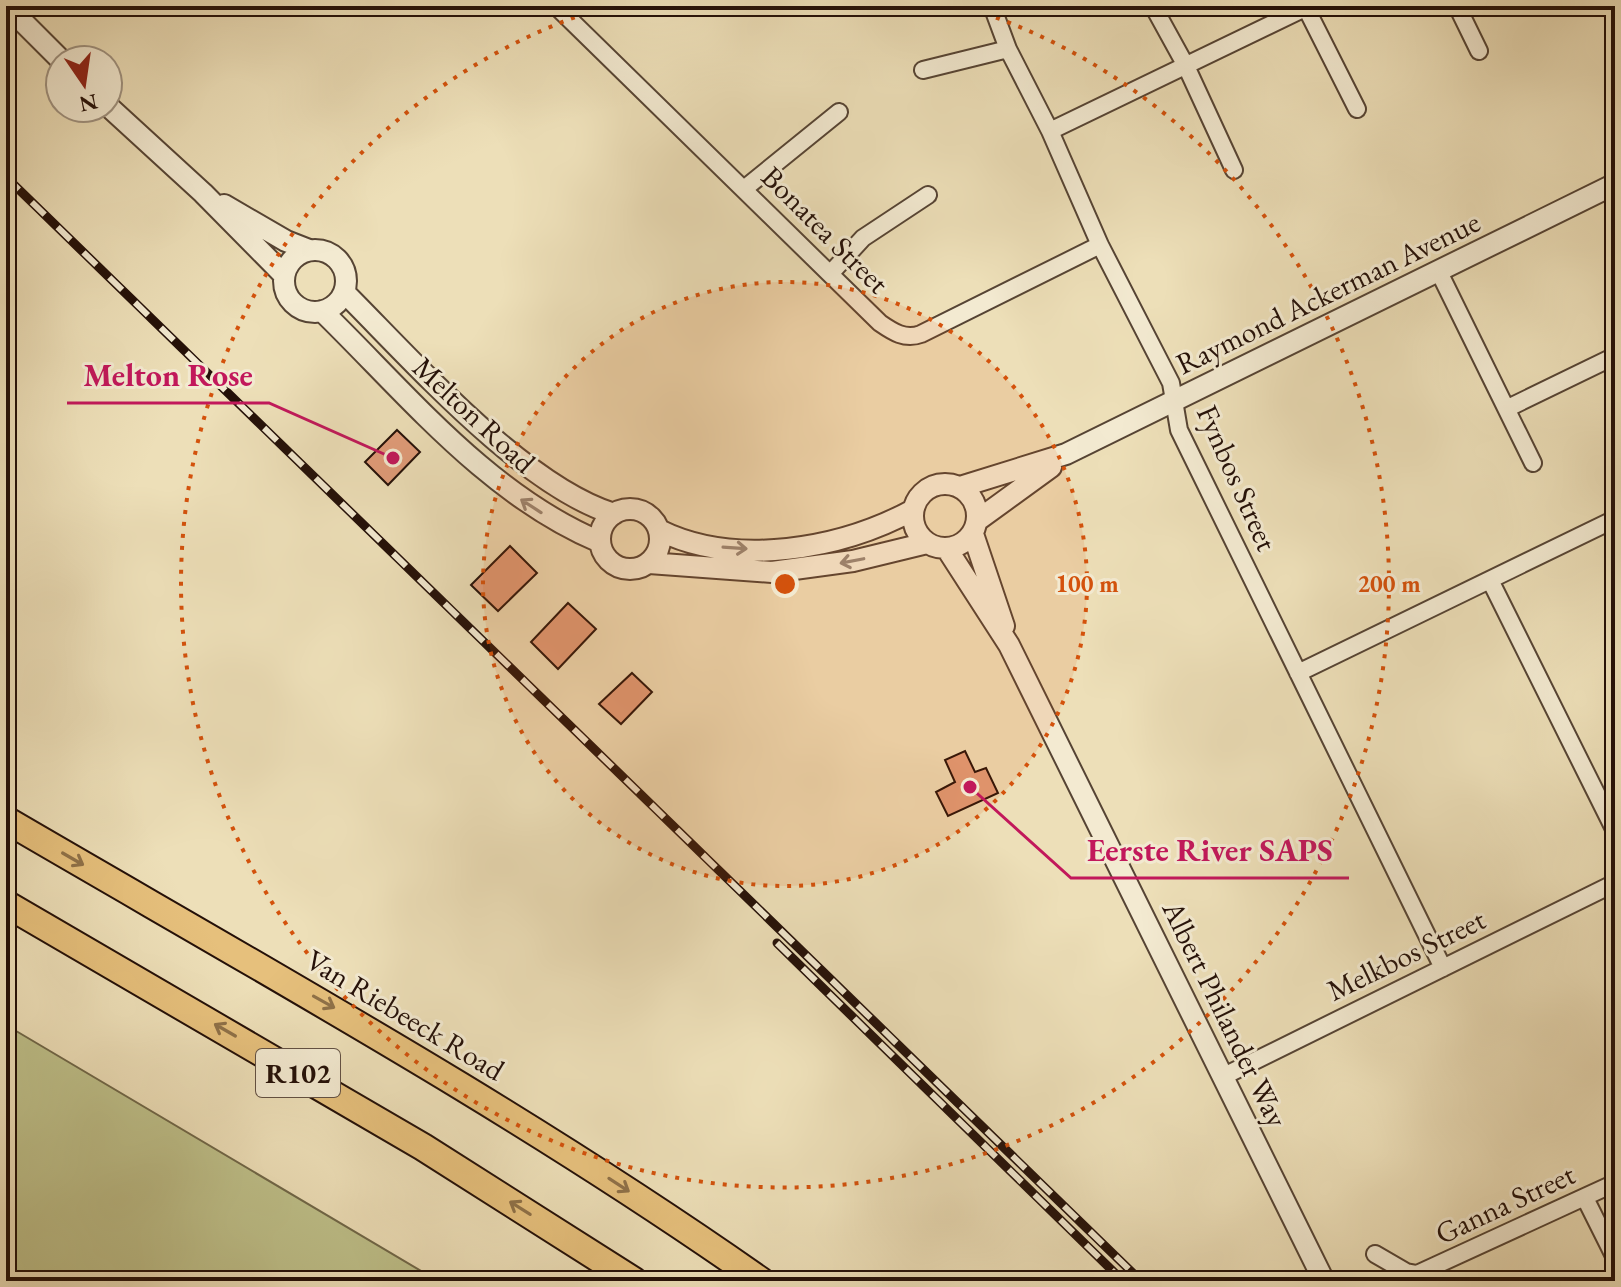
<svg xmlns="http://www.w3.org/2000/svg" width="1621" height="1287" viewBox="0 0 1621 1287" font-family="'EB Garamond',serif">
	<style>
		.green { fill: #bec08a; stroke: #716849; stroke-width: 2 }
		.building { fill: #e19c79; stroke: #241008; stroke-width: 2 }
		.lines { fill: none; stroke-linecap: round; stroke-linejoin: round }
		.minor-casing { stroke: #564434; stroke-width: 20 }
		.tertiary-casing { stroke: #564434; stroke-width: 24 }
		.primary-casing { stroke: #241008; stroke-width: 30 }
		.minor { stroke: #f3ead1; stroke-width: 16 }
		.tertiary { stroke: #f3ead1; stroke-width: 20 }
		.primary { stroke: #e6c07c; stroke-width: 26 }
		.rail-casing { stroke: #241008; stroke-width: 9 }
		.rail { stroke: #f3ead1; stroke-width: 6; stroke-dasharray: 18; stroke-linecap: butt }
		.oneway { stroke: #968877 }
		.oneway2 { stroke: #8f7148 }
		.ring { fill: none; stroke: #d4520c; stroke-width: 4; stroke-dasharray: 4 8 }
		.labels { text-anchor: middle; stroke-width: 6; stroke-linejoin: round; paint-order: stroke }
		.shield { fill: #f3ead1; stroke: #625144; stroke-width: 2 }
		.shield-label { font-size: 28px; font-weight: bold; fill: #241008 }
		.street-label { font-size: 30px; fill: #241008; stroke: #f3ead1 }
		.centre { fill: #d4520c; stroke: #f3ead1; stroke-width: 4 }
		.ring-label { font-size: 24px; text-anchor: middle; font-weight: bold; fill: #d4520c; stroke: #f3ead1; stroke-width: 6; stroke-linejoin: round; paint-order: stroke }
		.leader { fill: none; stroke: #c2185b; stroke-width: 3 }
		.callout-dot { fill: #c2185b; stroke: #f3ead1; stroke-width: 3 }
		.callout-label { font-size: 32px; text-anchor: middle; font-weight: bold; fill: #c2185b; stroke: #f3ead1; stroke-width: 6; stroke-linejoin: round; paint-order: stroke }
	</style>
	<rect width="100%" height="100%" fill="#eddfb8"/>
	<filter id="stains"><feTurbulence type="fractalNoise" baseFrequency=".0025" numOctaves="4"/><feColorMatrix values="0 0 0 0 .2 0 0 0 0 .09 0 0 0 0 .02 0 0 0 .5 -.17"/></filter>
	<radialGradient id="worn" r=".72"><stop offset=".6" stop-color="#630" stop-opacity="0"/><stop offset="1" stop-color="#630" stop-opacity=".3"/></radialGradient>
	<path class="green" d="M6,1025L438,1281H6Z"/>
	<path class="building" d="M397,430L420,452L388,485L365,462Z
		M510,546L537,573L498,611L471,585Z
		M568,603L596,629L558,669L531,642Z
		M632,673L652,692L621,724L599,704Z
		M965,751L975,772L986,768L998,793L948,816L936,792L955,782L945,760Z"/>
	<g class="lines">
		<defs>
			<path id="minor" d="M556,6L880,323C893,332 905,340 921,334L1100,245
				M992,6L1008,49L1050,131L1100,245L1171,383L1179,430L1443,968
				M1153,6L1186,66L1234,170
				M1305,6L1357,109
				M1457,6L1479,51
				M923,70L1008,49
				M1050,131L1309,6
				M744,189L839,112
				M1439,272L1533,463
				M830,274L863,238L928,195
				M1508,408L1615,356
				M1490,580L1615,831
				M1298,673L1615,519
				M1222,1077L1615,883
				M1585,1198L1615,1258
				M1375,1254L1406,1272L1417,1274L1615,1183"/>
			<path id="tertiary" d="M7,6L61,60
				M108,106L203,193L283,274
				M224,205L286,241L309,250
				M284 281a31 31 0 1 1 62 0a31 31 0 1 1-62 0Z
				M344,292C413,361 523,486 614,514
				M322,311C408,395 488,495 600,542
				M913 516a32 32 0 1 1 64 0a32 32 0 1 1-64 0Z
				M960,487L1066,454L1615,184
				M600 539a30 30 0 1 1 60 0a30 30 0 1 1-60 0Z
				M978,520L1051,467
				M659,530C735,568 841,549 913,510
				M973,534L1004,626
				M947,549L1009,645L1324,1281
				M649,563L772,572L853,561L927,543"/>
			<path id="primary" d="M6,820C261,969 519,1111 761,1281
				M6,904L423,1147L634,1281"/>
		</defs>
		<use href="#minor" class="minor-casing"/>
		<use href="#tertiary" class="tertiary-casing"/>
		<use href="#primary" class="primary-casing"/>
		<use href="#minor" class="minor"/>
		<use href="#tertiary" class="tertiary"/>
		<use href="#primary" class="primary"/>
		<defs>
			<path id="rail" d="M6,177L1141,1281
				M777,943L1123,1281"/>
		</defs>
		<use href="#rail" class="rail-casing"/>
		<use href="#rail" class="rail"/>
	</g>
	<defs><path id="oneway-shaft" d="M-6 0H5M1.5-3L5.5 0L1.5 3" fill="none" stroke-width="1.6" stroke-linecap="round" stroke-linejoin="round" transform="scale(2)"/></defs>
	<g class="oneway">
		<use href="#oneway-shaft" transform="translate(531 506) rotate(-147)"/>
		<use href="#oneway-shaft" transform="translate(735 548) rotate(4)"/>
		<use href="#oneway-shaft" transform="translate(852 561) rotate(169)"/>
	</g>
	<g class="oneway2">
		<use href="#oneway-shaft" transform="translate(73 859) rotate(30)"/>
		<use href="#oneway-shaft" transform="translate(324 1002) rotate(29)"/>
		<use href="#oneway-shaft" transform="translate(225 1030) rotate(-150)"/>
		<use href="#oneway-shaft" transform="translate(619 1185) rotate(33)"/>
		<use href="#oneway-shaft" transform="translate(520 1208) rotate(-148)"/>
	</g>
	<circle cx="785" cy="584" r="302" fill="#d4520c" fill-opacity=".12"/>
	<g class="ring">
		<circle cx="785" cy="584" r="302"/>
		<path d="M962 6A604 604 0 1 1 608 6"/>
	</g>
	<g class="labels">
		<rect class="shield" x="256" y="1049" width="84" height="48" rx="6"/>
		<g class="shield-label">
			<text x="298" y="1083">R102</text>
		</g>
		<g class="street-label">
			<text transform="translate(825 230) rotate(45)" y="10">Bonatea Street</text>
			<text transform="translate(1328 293) rotate(-26)" y="10">Raymond Ackerman Avenue</text>
			<text transform="translate(474 415) rotate(43)" y="10">Melton Road</text>
			<text transform="translate(1237 478) rotate(66)" y="10">Fynbos Street</text>
			<text transform="translate(1406 955) rotate(-26)" y="10">Melkbos Street</text>
			<text transform="translate(1225 1014) rotate(64)" y="10">Albert Philander Way</text>
			<text transform="translate(405 1015) rotate(31)" y="10">Van Riebeeck Road</text>
			<text transform="translate(1505 1204) rotate(-25)" y="10">Ganna Street</text>
		</g>
	</g>
	<circle cx="785" cy="584" r="12" class="centre"/>
	<g class="ring-label">
		<text x="1087" y="592">100 m</text>
		<text x="1389" y="592">200 m</text>
	</g>
	<path class="leader" d="M393 458L269 403H67M970 787L1071 878H1349"/>
	<g class="callout-dot">
		<circle cx="393" cy="458" r="8"/>
		<circle cx="970" cy="787" r="8"/>
	</g>
	<g class="callout-label">
		<text x="168" y="386">Melton Rose</text>
		<text x="1210" y="861">Eerste River SAPS</text>
	</g>
	<rect width="1621" height="1287" fill="none" stroke="#eddfb8" stroke-width="32"/>
	<rect x="8" y="8" width="1605" height="1271" fill="none" stroke="#241008" stroke-width="4"/>
	<rect x="16" y="16" width="1589" height="1255" fill="none" stroke="#241008" stroke-width="2"/>
	<g transform="translate(84 84) rotate(167)"><circle r="38" fill="#f3ead1" stroke="#a09381" stroke-width="2"/>
	<path d="M0-6L14 30L0 20L-14 30Z" fill="#8f2418"/>
	<text y="-12" font-size="22" font-weight="bold" text-anchor="middle" fill="#241008">N</text>
	</g>
	<rect width="100%" height="100%" filter="url(#stains)"/>
	<rect width="100%" height="100%" fill="url(#worn)"/>
</svg>
